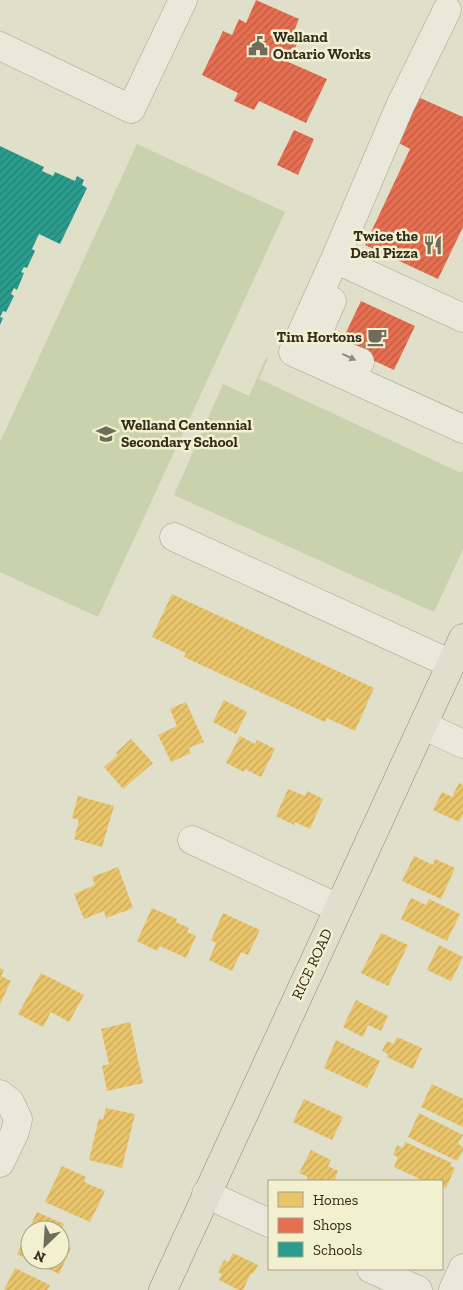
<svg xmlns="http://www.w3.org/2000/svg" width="463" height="1290" viewBox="0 0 463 1290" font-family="'Zilla Slab',serif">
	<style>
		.green { fill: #c9d2ad }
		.homes { fill: url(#homes-hatch) }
		.shops { fill: url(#shops-hatch) }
		.schools { fill: url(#schools-hatch) }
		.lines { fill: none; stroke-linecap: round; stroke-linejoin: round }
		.minor-casing { stroke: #a5a394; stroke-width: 29 }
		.major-casing { stroke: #8b887a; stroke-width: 29 }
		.minor { stroke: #e9e8db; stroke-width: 28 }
		.major { stroke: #e0dfcd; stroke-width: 28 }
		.oneway { fill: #8e8a7c }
		.labels { text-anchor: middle; stroke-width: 5; stroke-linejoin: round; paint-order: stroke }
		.poi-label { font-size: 15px; font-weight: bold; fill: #332c1d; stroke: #f2f0cf; text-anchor: start }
		.street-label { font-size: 15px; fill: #332c1d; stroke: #f2f0cf }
	</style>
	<defs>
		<pattern id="homes-hatch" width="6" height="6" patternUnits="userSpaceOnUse" patternTransform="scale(1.25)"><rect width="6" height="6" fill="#e9c46a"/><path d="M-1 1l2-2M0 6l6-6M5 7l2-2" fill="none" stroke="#c8a95b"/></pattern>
		<pattern id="shops-hatch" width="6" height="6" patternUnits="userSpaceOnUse" patternTransform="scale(1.25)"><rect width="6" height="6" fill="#e76f51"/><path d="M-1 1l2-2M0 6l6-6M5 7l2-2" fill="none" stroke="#bc5b43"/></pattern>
		<pattern id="schools-hatch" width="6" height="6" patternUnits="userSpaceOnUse" patternTransform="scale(1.25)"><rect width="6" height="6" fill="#2a9d8f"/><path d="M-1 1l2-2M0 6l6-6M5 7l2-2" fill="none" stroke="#258074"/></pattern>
	</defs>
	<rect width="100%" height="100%" fill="#e0dfca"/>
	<path class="green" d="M137,144L285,212L98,617L0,572V442Z
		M266,358H268L259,379L461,473L463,470V549L434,612L174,495L223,384L249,396Z"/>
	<path class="homes" d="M172,594L374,688L355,731L327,718L325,722L184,657L186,653L152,637Z
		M224,700L247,712L236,734L213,722Z
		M186,702L204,742L189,748L191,753L171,762L158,735L177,726L170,709Z
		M240,736L255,744L257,740L275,749L261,777L245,769L244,772L226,763Z
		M131,739L153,763L123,789L104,767L118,755L116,753Z
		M459,783L463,785V813L459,822L433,810L442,792L452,797Z
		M288,789L305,796L307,791L323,799L310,829L295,822L294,825L276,816Z
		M78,796L114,806L102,847L74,839L79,820L72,818Z
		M414,856L433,865L435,859L455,868L441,899L402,881Z
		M118,867L133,908L106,918L104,911L84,919L74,894L95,885L92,877Z
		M411,898L426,905L429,899L460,914L447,941L401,919Z
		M152,908L177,919L176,922L189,928L187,932L196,936L186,958L160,946L157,951L137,941Z
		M223,913L260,930L248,955L241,952L232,971L209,960L216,943L211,940Z
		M381,933L408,945L388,986L361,973Z
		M439,945L463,957L451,981L427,970Z
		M0,968L4,970L1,976L11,981L0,1004Z
		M41,973L84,995L69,1022L51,1012L43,1027L18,1014Z
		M356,1000L388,1016L381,1031L368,1025L363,1037L343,1027Z
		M130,1022L143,1083L107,1091L102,1066L109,1064L101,1029Z
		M397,1037L422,1048L413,1069L387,1057L388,1054L382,1051L387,1041L394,1044Z
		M336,1040L380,1061L367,1088L324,1068Z
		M432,1084L463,1099V1127L421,1107Z
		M304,1099L343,1117L332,1140L293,1122Z
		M106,1108L135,1114L122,1168L89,1160L99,1118L103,1120Z
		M419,1113L463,1135L458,1144L463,1147V1150L457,1161L408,1137Z
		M405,1142L452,1163L450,1166L455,1168L446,1188L442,1186V1181H424L394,1167L398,1157L393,1155L397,1145L403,1148Z
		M311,1150L331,1160L328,1166L338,1171L335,1179L339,1181H306L308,1177L299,1173Z
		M62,1166L86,1177L84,1182L105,1191L90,1222L45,1202Z
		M37,1212L64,1224L61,1230H30V1260H60V1243L71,1248L59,1274L17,1254Z
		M233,1253L258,1265L253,1274L251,1273L243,1290H239L219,1280L222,1274L218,1272L224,1260L228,1262Z
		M15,1268L50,1285L47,1290H4Z"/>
	<path class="shops" d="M256,0L299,19L294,31L301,34L292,56L288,55L286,61L327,79L306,123L259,101L254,110L234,101L238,93L202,75L223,31L232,35L239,19L246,23Z
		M418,97L463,117V227L438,279L365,245L410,149L397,142Z
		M294,130L314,139L298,175L277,165Z
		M361,301L415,326L394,370L340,345Z"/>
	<path class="schools" d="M0,146L44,167L42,171L53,176L55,172L75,181L77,176L84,180L82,185L87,188L60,244L39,234L32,249L35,251L27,268L24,267L21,272L24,273L17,290L14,288L11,294L14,296L6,312L3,311L0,317L3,318L0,325Z"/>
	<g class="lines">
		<defs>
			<path id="minor" d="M447,10L400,106L335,259L463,318
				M0,46L131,109L183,0
				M335,259L293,352L463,429
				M332,301C328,310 322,321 320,331C317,348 348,357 360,362
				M174,537L451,664
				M423,725L463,744
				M192,840L338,908
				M0,1094L10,1102L18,1119L15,1132L0,1163
				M206,1194L269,1223
				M371,1269L418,1290
				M453,1290L463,1268"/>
			<path id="major" d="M163,1290L463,638"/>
		</defs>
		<use href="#minor" class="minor-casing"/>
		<use href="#major" class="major-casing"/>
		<use href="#minor" class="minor"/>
		<use href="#major" class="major"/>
	</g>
	<defs><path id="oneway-solid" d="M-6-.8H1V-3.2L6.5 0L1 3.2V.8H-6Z" transform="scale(1.25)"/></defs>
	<use class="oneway" href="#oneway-solid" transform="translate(349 357) rotate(25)"/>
	<defs>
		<symbol id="civic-bare" viewBox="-9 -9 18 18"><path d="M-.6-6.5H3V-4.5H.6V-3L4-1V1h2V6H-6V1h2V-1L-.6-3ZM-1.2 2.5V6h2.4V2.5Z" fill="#706b5a" stroke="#f2f0cf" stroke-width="2.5" paint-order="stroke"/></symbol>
		<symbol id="restaurant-bare" viewBox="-9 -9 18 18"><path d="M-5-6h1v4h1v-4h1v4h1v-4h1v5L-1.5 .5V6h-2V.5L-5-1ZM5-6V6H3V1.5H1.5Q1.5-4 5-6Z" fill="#706b5a" stroke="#f2f0cf" stroke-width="2.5" paint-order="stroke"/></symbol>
		<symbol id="cafe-bare" viewBox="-9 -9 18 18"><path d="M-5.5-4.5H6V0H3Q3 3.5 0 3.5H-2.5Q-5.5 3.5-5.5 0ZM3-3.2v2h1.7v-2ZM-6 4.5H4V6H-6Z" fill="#706b5a" stroke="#f2f0cf" stroke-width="2.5" paint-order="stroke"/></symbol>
		<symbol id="school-bare" viewBox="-9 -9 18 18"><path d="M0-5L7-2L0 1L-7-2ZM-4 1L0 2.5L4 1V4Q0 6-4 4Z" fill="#706b5a" stroke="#f2f0cf" stroke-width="2.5" paint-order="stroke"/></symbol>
	</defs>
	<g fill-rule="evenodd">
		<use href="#civic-bare" x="244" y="32" width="28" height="28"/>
		<use href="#restaurant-bare" x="419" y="231" width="28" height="28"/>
		<use href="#cafe-bare" x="363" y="323" width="28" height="28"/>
		<use href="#school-bare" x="92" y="420" width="28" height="28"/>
	</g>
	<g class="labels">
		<g class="poi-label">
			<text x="273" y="42">Welland<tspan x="273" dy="17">Ontario Works</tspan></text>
			<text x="418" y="241" text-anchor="end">Twice the<tspan x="418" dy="17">Deal Pizza</tspan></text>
			<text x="362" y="342" text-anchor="end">Tim Hortons</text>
			<text x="121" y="430">Welland Centennial<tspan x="121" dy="17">Secondary School</tspan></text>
		</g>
		<g class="street-label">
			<text transform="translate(312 964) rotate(-65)" y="5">RICE ROAD</text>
		</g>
	</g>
	<rect x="268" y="1180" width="175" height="90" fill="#f2f0cf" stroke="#a6a288"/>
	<rect x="278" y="1192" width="25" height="15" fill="#e9c46a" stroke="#a6a288"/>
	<text x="313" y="1205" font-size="15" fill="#332c1d">Homes</text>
	<rect x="278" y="1218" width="25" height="15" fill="#e76f51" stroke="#a6a288"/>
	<text x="313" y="1230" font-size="15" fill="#332c1d">Shops</text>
	<rect x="278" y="1242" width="25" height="15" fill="#2a9d8f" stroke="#a6a288"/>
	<text x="313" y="1255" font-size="15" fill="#332c1d">Schools</text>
	<g transform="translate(45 1245) rotate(205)"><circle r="24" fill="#f2f0cf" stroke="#a6a288"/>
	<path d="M0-4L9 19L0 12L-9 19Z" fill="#706b5a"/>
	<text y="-8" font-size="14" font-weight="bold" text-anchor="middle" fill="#332c1d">N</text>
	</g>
</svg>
